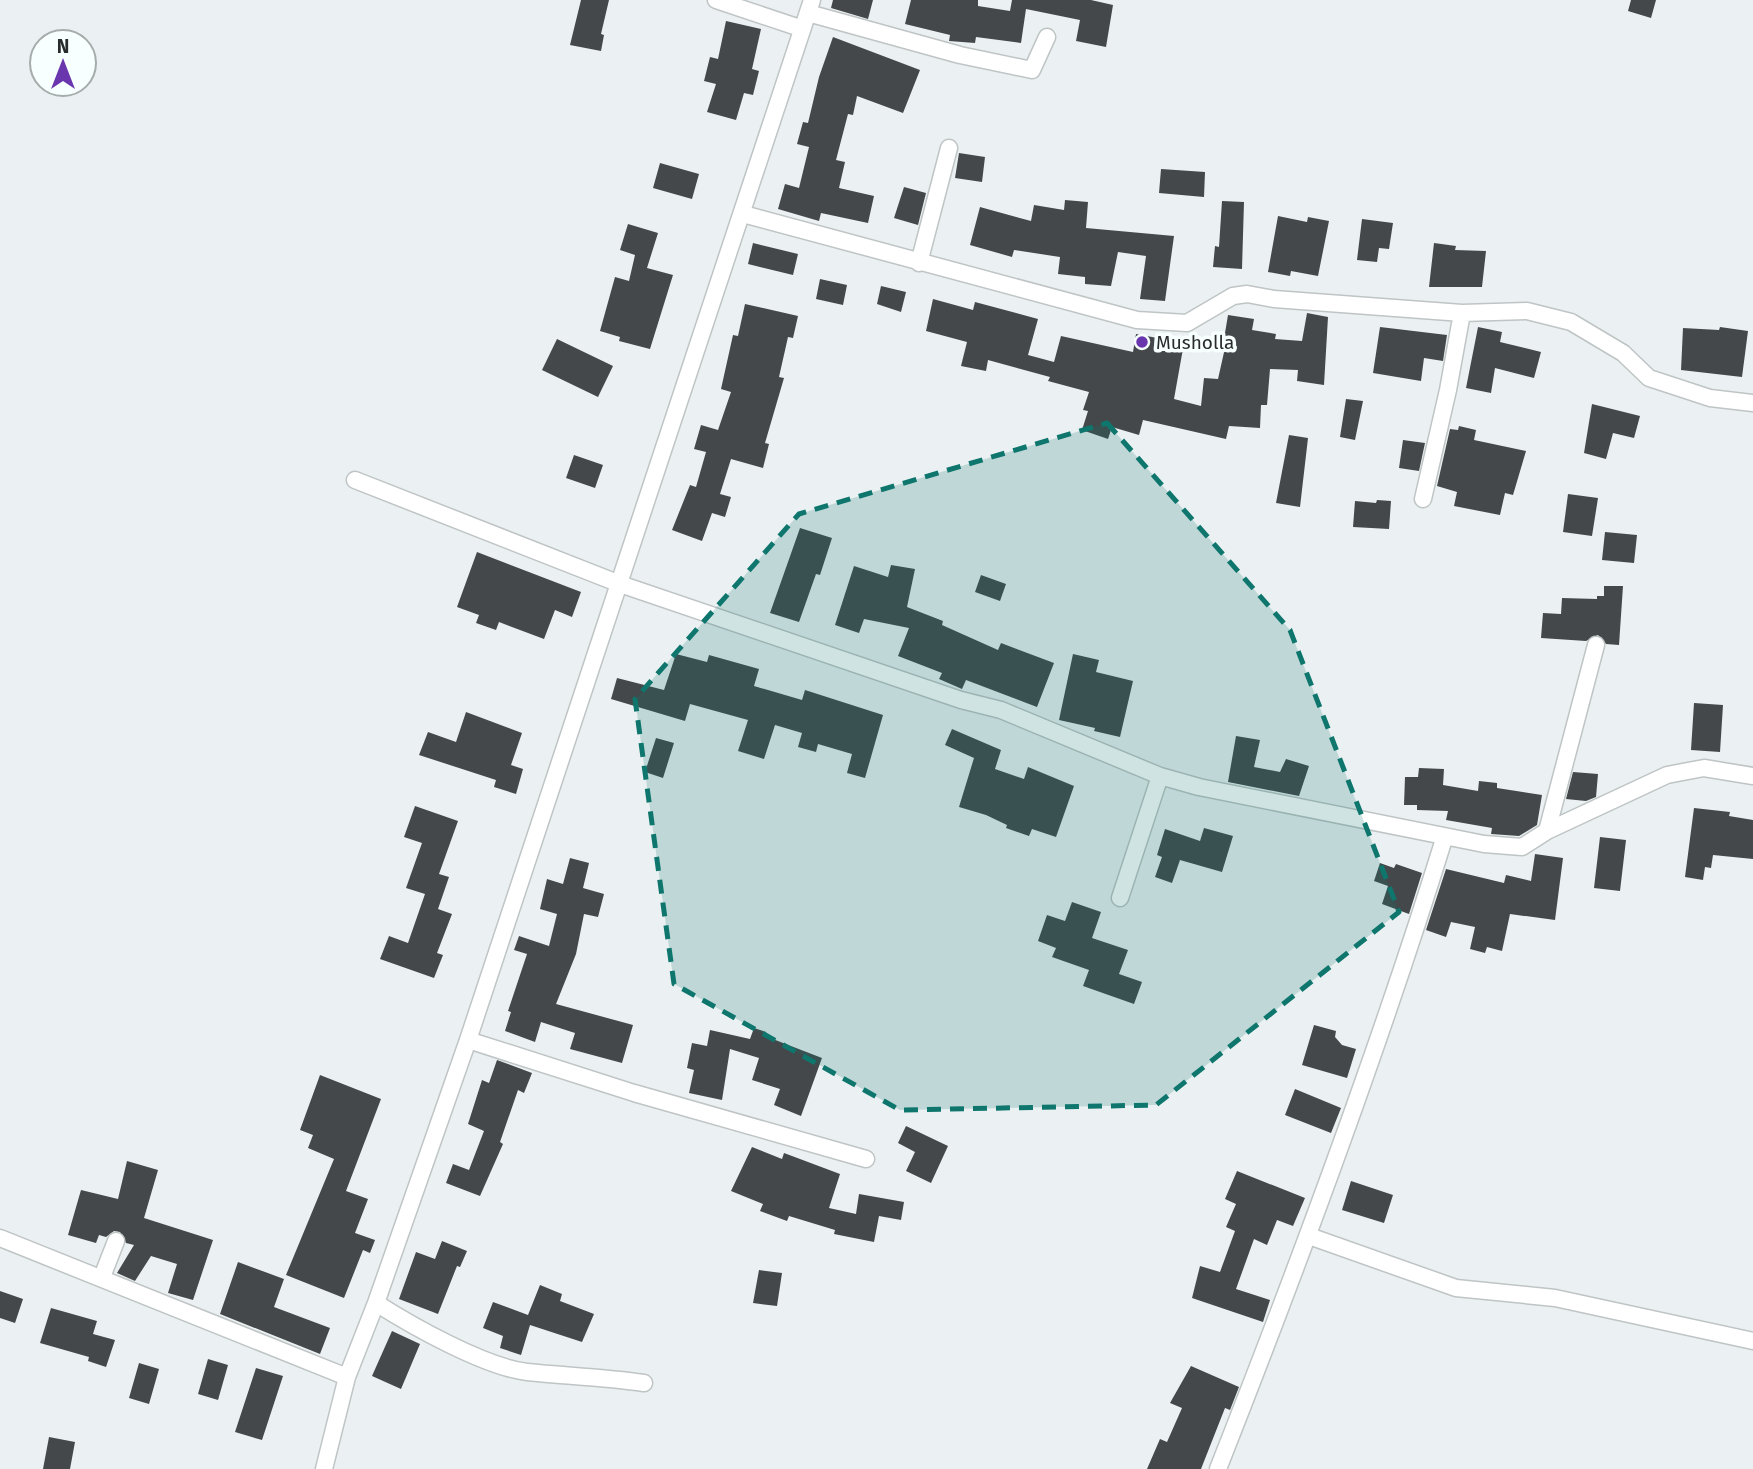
<svg xmlns="http://www.w3.org/2000/svg" width="1753" height="1469" viewBox="0 0 1753 1469" font-family="'Fira Sans',sans-serif">
	<style>
		.building { fill: #44484a }
		.lines { fill: none; stroke-linecap: round; stroke-linejoin: round }
		.minor-casing { stroke: #bfc4c5; stroke-width: 19 }
		.minor { stroke: #fff; stroke-width: 16 }
		.marked { fill: #0f766e; fill-opacity: 0.2; stroke: #0f766e; stroke-width: 5; stroke-dasharray: 14 9; stroke-linejoin: round }
		.poi-dot { fill: #6936ad; stroke: #f8ffff; stroke-width: 2.5 }
		.labels { text-anchor: middle; stroke-width: 7; stroke-linejoin: round; paint-order: stroke }
		.poi-label { font-size: 19px; fill: #2a2c2c; stroke: #f8ffff; text-anchor: start }
	</style>
	<rect width="100%" height="100%" fill="#ebf1f2"/>
	<path class="building" d="M581,0H609L601,34L604,35L601,51L570,45Z
		M833,0H873L868,19L831,8Z
		M911,0H978V6L1010,11L1012,0H1091L1113,5L1106,47L1076,41L1080,20L1026,9L1021,43L976,37L975,43L949,41L950,35L905,24Z
		M1631,0H1656L1651,18L1628,11Z
		M726,21L761,29L752,69L759,71L753,95L744,93L736,120L707,112L716,84L704,81L710,57L718,59Z
		M833,37L920,70L903,113L857,96L853,115L848,114L836,160L845,162L839,188L874,196L868,223L821,213L819,221L778,209L785,184L799,188L809,147L797,144L803,122L808,123L819,77Z
		M959,153L985,157L982,182L955,178Z
		M660,163L699,174L692,199L653,188Z
		M1161,169L1205,172L1204,197L1159,193Z
		M904,187L926,193L918,225L894,218Z
		M1065,200L1088,202L1086,228L1174,236L1165,301L1140,299L1146,256L1118,252L1111,286L1085,284V277L1058,274L1060,257L1014,250L1012,257L970,245L980,207L1031,221L1034,205L1064,210Z
		M1222,201L1244,202L1242,269L1213,267L1215,246L1219,247Z
		M1278,216L1307,222L1308,217L1329,221L1318,276L1291,271L1290,276L1268,272Z
		M1362,219L1393,223L1389,249L1379,248L1377,262L1357,260Z
		M628,224L658,233L647,268L673,275L650,349L619,341L620,337L600,331L615,277L629,281L635,255L620,250Z
		M753,243L798,254L793,275L748,264Z
		M1434,243L1456,246L1455,250L1486,251L1482,287H1429Z
		M820,279L847,285L843,305L816,299Z
		M881,286L906,292L901,312L877,304Z
		M933,299L973,310L975,302L1038,319L1028,355L1054,362L1061,336L1133,352L1136,334L1184,343L1174,399L1201,406L1204,378L1218,379L1227,339H1224L1228,315L1254,319L1252,330L1276,334L1275,339L1302,341L1307,313L1328,317L1324,385L1297,381L1298,370L1270,369L1267,405H1261L1260,428L1229,426L1226,439L1143,420L1139,435L1112,427L1108,439L1082,430L1088,411L1083,410L1089,392L1048,381L1050,377L988,360L986,371L961,366L967,342L926,331Z
		M745,304L798,316L793,338L788,337L779,377L784,378L765,443L769,444L763,468L731,459L720,494L731,497L725,517L712,513L702,541L672,530L690,485L696,487L706,452L694,449L701,425L718,430L731,392L721,389L733,335L738,336Z
		M1380,327L1447,335L1443,361L1424,358L1421,381L1373,373Z
		M1478,327L1502,332L1500,342L1541,352L1534,378L1495,368L1491,393L1466,388Z
		M1720,327L1748,331L1742,377L1681,370L1683,328L1719,330Z
		M557,339L613,366L598,397L542,370Z
		M1346,399L1363,401L1355,440L1340,437Z
		M1592,404L1640,416L1634,438L1613,433L1606,459L1584,453Z
		M1459,426L1476,430L1474,440L1526,451L1513,495L1505,493L1500,515L1454,506L1457,492L1437,486L1450,429L1458,430Z
		M1289,435L1308,438L1300,507L1276,503Z
		M1403,440L1425,443L1419,471L1399,468Z
		M574,455L603,465L595,488L566,478Z
		M1568,494L1598,498L1592,536L1563,532Z
		M1377,500L1391,501L1389,529L1353,527L1355,501L1376,503Z
		M800,528L832,538L820,575L816,574L799,622L770,613Z
		M1605,532L1637,535L1634,563L1602,560Z
		M477,552L581,592L572,617L555,610L544,639L499,622L496,630L476,623L479,615L457,607Z
		M891,565L915,569L907,607L943,621L942,625L998,650L1001,643L1054,663L1037,707L966,680L962,689L939,679L942,673L898,656L909,628L864,619L859,633L835,625L854,566L888,577Z
		M981,575L1006,584L1000,601L975,592Z
		M1604,586H1623L1619,645L1606,644L1598,635L1586,641L1541,638L1543,613L1561,614L1562,598L1597,599V596H1604Z
		M676,654L707,662L709,655L759,669L754,686L802,700L805,690L883,715L865,778L847,773L852,754L818,744L816,752L798,747L802,733L775,725L764,759L738,751L748,720L690,704L685,721L611,699L617,678L664,690Z
		M1073,654L1099,660L1096,672L1133,681L1120,737L1094,731L1095,728L1059,720Z
		M1694,703L1723,705L1720,752L1691,750Z
		M466,712L522,733L511,765L523,769L516,794L494,787L496,780L419,755L428,732L456,742Z
		M952,729L1001,750L995,769L1024,779L1028,767L1074,786L1056,837L1032,829L1029,836L1006,828L1007,825L986,815L959,807L974,758L945,745Z
		M1236,736L1260,740L1254,767L1280,772L1286,759L1309,766L1299,796L1228,782Z
		M656,738L674,743L663,778L645,772Z
		M1419,768L1444,769L1443,785L1478,791L1479,781L1497,783V788L1542,795L1537,825L1519,836L1491,834L1492,828L1446,820L1448,811L1417,810V805H1404L1405,777H1418Z
		M1573,772L1598,774L1596,797L1586,801L1566,799Z
		M415,806L458,821L439,874L449,877L438,909L452,914L437,953L443,955L434,978L380,959L389,936L408,943L425,894L406,888L422,843L404,837Z
		M1694,808L1730,812L1729,816L1753,820V859L1713,855L1711,868L1705,867L1703,880L1685,877Z
		M1204,828L1233,836L1222,872L1180,860L1172,883L1155,877L1162,857L1157,855L1165,829L1200,841Z
		M1600,837L1626,840L1620,891L1594,888Z
		M1535,854L1563,858L1555,920L1510,914L1502,951L1487,947L1485,953L1470,949L1475,927L1451,922L1446,937L1426,930L1446,869L1504,883L1506,875L1531,881Z
		M570,858L589,863L583,888L604,894L598,917L584,914L576,954L556,1004L633,1025L622,1063L570,1049L575,1033L541,1022L535,1042L505,1031L511,1012L508,1011L527,954L514,950L519,936L549,946L557,914L540,909L547,879L563,884Z
		M1380,863L1394,868L1396,864L1422,873L1409,914L1382,904L1388,886L1374,881Z
		M1072,902L1101,912L1092,938L1128,950L1119,974L1142,982L1134,1004L1083,986L1089,970L1052,957L1056,948L1038,941L1047,915L1065,921Z
		M1314,1025L1336,1031L1335,1037L1342,1045L1356,1049L1347,1078L1302,1065Z
		M754,1028L766,1032L765,1036L822,1058L801,1116L774,1105L780,1089L752,1080L759,1058L730,1049L722,1100L689,1093L694,1070L687,1068L692,1043L707,1046L710,1030L750,1039Z
		M497,1060L532,1073L524,1093L518,1090L500,1142L503,1144L480,1196L446,1183L453,1164L469,1170L484,1131L468,1124L482,1080L489,1083Z
		M320,1075L381,1099L346,1191L368,1199L355,1233L375,1240L370,1253L363,1250L344,1298L286,1275L334,1159L308,1148L313,1135L300,1130Z
		M1295,1089L1341,1108L1331,1133L1285,1115Z
		M906,1126L948,1146L931,1183L906,1171L915,1152L898,1143Z
		M752,1147L782,1159L784,1153L840,1174L829,1208L856,1214L859,1194L904,1202L901,1220L879,1216L874,1242L834,1234L835,1230L789,1216L787,1221L760,1211L763,1204L731,1191Z
		M127,1161L158,1170L144,1218L213,1240L193,1300L168,1293L177,1264L151,1256L135,1281L117,1273L134,1245L126,1243L120,1232L114,1231L106,1237L99,1235L96,1243L68,1235L81,1190L118,1199Z
		M1237,1171L1305,1198L1293,1226L1277,1220L1267,1245L1254,1239L1236,1289L1270,1300L1263,1322L1192,1298L1200,1266L1220,1272L1235,1231L1226,1227L1236,1204L1225,1199Z
		M1351,1181L1393,1195L1384,1223L1342,1210Z
		M442,1241L467,1251L460,1267L457,1266L438,1314L399,1299L416,1252L435,1259Z
		M238,1262L284,1279L274,1307L330,1328L320,1354L220,1314Z
		M759,1270L782,1273L777,1306L753,1303Z
		M540,1285L562,1294L560,1301L594,1314L582,1342L530,1325L521,1355L500,1348L503,1336L483,1328L493,1302L528,1315Z
		M0,1291L23,1299L15,1323L0,1318Z
		M51,1308L97,1321L93,1334L115,1340L106,1367L88,1361L89,1357L40,1343Z
		M392,1331L420,1344L401,1389L372,1376Z
		M208,1359L228,1365L218,1400L198,1394Z
		M139,1363L159,1369L149,1404L129,1398Z
		M1191,1366L1239,1387L1230,1410L1225,1408L1201,1469H1147L1160,1439L1167,1442L1182,1408L1170,1403Z
		M256,1368L283,1376L262,1440L235,1432Z
		M49,1437L75,1442L70,1469H43Z"/>
	<g class="lines">
		<defs>
			<path id="minor" d="M716,0L800,28
				M808,13L960,55L1032,70L1047,37
				M743,214L1137,320L1187,323L1233,296L1247,294L1274,299L1462,313L1527,311L1571,322L1623,353L1649,378L1710,398L1753,403
				M919,263L949,148
				M355,480L620,584L961,700L1001,710L1160,776L1199,787L1484,844L1522,847L1547,831L1667,775L1704,768L1753,776
				M1423,499L1448,390L1462,313
				M1547,831L1596,645
				M1120,898L1160,776
				M468,1040L634,1093L866,1159
				M1309,1236L1456,1288L1555,1298L1753,1341
				M0,1238L347,1377
				M102,1277L116,1241
				M376,1303C412,1326 485,1367 527,1372C566,1376 605,1377 644,1383
				M324,1469L347,1377L376,1303L468,1040L812,0
				M1218,1469C1300,1261 1378,1052 1444,839"/>
		</defs>
		<use href="#minor" class="minor-casing"/>
		<use href="#minor" class="minor"/>
	</g>
	<path class="marked" d="M1107,423L1290,630L1399,912L1156,1105L900,1110L674,984L635,699L799,514Z"/>
	<circle class="poi-dot" cx="1142" cy="342" r="7"/>
	<g class="labels">
		<g class="poi-label">
			<text x="1156" y="349">Musholla</text>
		</g>
	</g>
	<g transform="translate(63 63)"><circle r="33" fill="#f8ffff" stroke="#a6abab" stroke-width="2"/>
	<path d="M0-5L12 26L0 18L-12 26Z" fill="#6936ad"/>
	<text y="-10" font-size="19" font-weight="bold" text-anchor="middle" fill="#2a2c2c">N</text>
	</g>
</svg>
